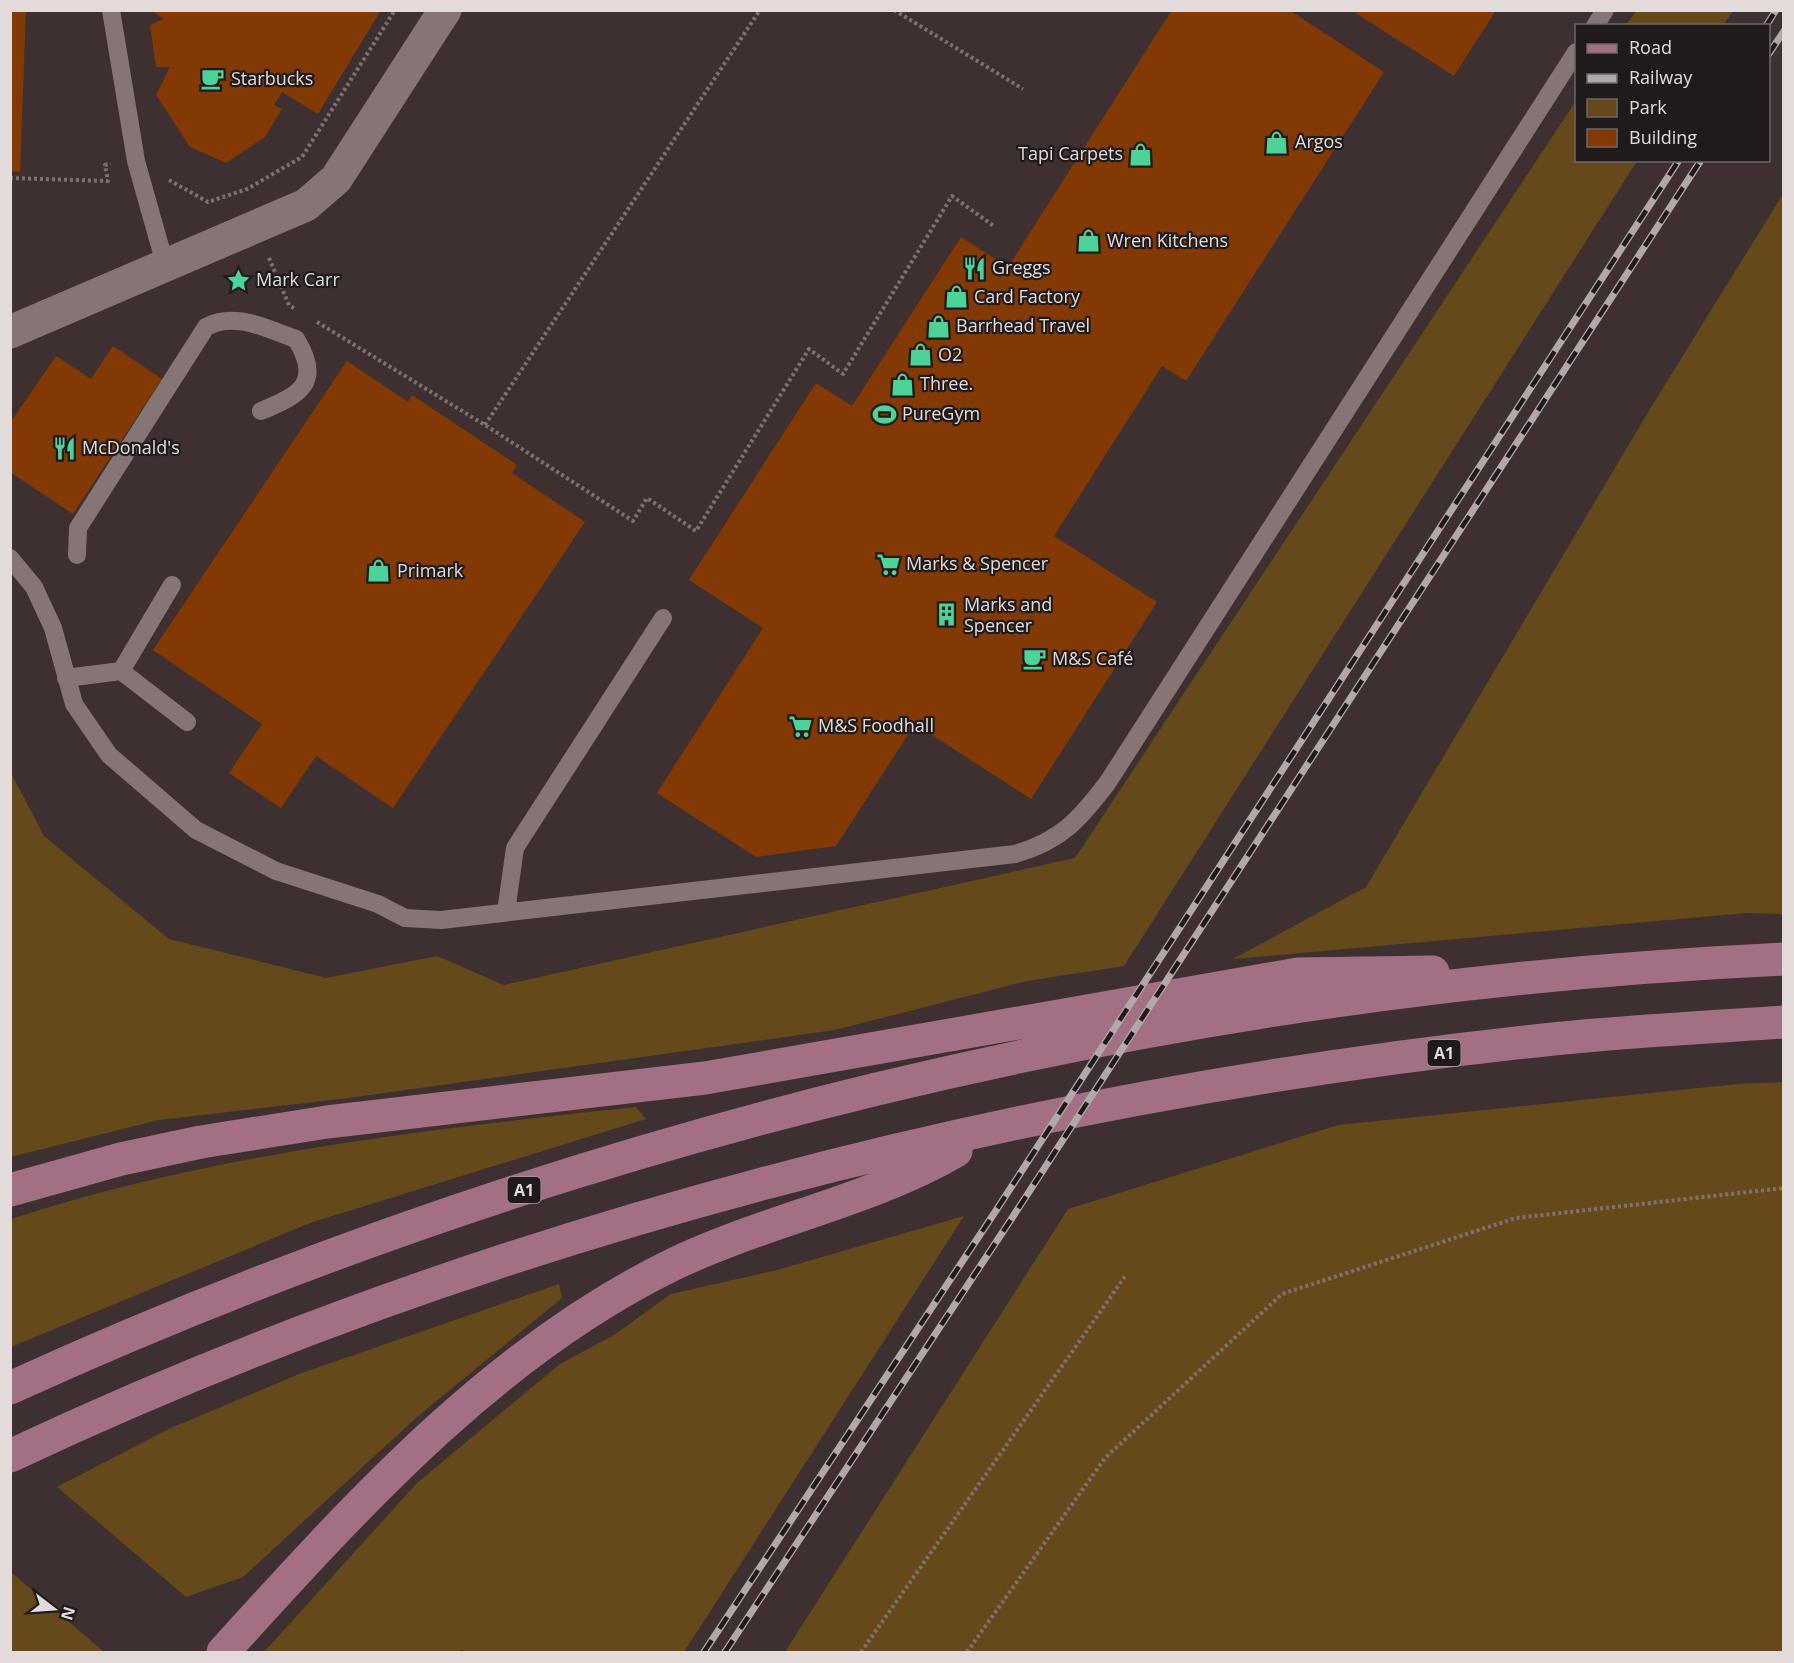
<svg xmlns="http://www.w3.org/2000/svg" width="1794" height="1663" viewBox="0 0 1794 1663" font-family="'Open Sans',sans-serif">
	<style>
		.green { fill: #65491b }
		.building { fill: #833903 }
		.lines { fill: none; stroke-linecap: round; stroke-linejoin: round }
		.path { stroke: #7d7171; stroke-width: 4; stroke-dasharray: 3 3; stroke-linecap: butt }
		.service { stroke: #857575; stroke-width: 18 }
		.minor { stroke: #857575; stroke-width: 33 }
		.primary { stroke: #a36f84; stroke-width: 33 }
		.rail-casing { stroke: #b2a8a8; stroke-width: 7 }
		.rail { stroke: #201a1a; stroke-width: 4.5; stroke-dasharray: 14; stroke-linecap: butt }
		.labels { text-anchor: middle; stroke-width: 4.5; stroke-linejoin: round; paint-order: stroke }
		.shield { fill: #201a1a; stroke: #a8a0a0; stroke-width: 1.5 }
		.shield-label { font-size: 16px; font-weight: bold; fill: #e3dada }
		.poi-label { font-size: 18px; fill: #e3dada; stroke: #201a1a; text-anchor: start }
	</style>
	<rect width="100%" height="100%" fill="#3e3030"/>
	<path class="green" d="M1636,11V10L1733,11L1723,25H1626Z
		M1576,101V160L1637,161L1124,966L1027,981L835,1030L348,1098L159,1120L11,1157V773L44,836L169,939L326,978L437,956L504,985L1075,858Z
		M1783,194V914L1746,913L1233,959L1366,887L1653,404Z
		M1783,1082V1652H785L1068,1209L1338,1125L1738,1084Z
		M636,1107L646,1119L310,1223L11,1347V1219C208,1154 429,1129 636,1107Z
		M964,1216L684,1652H465L461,1650L458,1652H264L417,1483L560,1364L614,1335L671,1294L777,1270Z
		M559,1284L562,1298L417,1417L243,1577L186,1597L57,1487L171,1428L299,1374Z
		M10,1572H11L104,1652H11Z"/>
	<path class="building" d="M10,10H26L20,172L10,171Z
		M150,10H381L318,114L282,92L274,105L282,109L265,137L226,163L190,147L156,95L170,67H156L150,25L164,19Z
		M1172,10H1289L1384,72L1186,381L1162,366L1054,536L1157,602L1031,799L915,724L836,846L756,857L657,793L763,628L689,580L816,383L852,406L961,237L1008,267Z
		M1351,10H1496L1454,76Z
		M113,346L162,379L73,514L10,472V423L56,356L91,379Z
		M347,361L408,402L412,395L517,465L512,473L585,522L393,808L316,756L281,808L229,773L262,724L153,650Z"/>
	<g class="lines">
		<path class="path" d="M894,10L1023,89
			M10,178L108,181L105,165L111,164
			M169,180L208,202L247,189L302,157L395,10
			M269,258L289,305L295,309
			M317,322L485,425L633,521L647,498L696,531L809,349L843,374L952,196L995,227
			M485,425L760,10
			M861,1652L1126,1275
			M967,1652L1105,1458L1282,1294L1516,1218L1784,1188"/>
		<path class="service" d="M111,10L136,161L165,264
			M1595,26L1605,10
			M77,555L78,528L206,327C235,311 267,329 296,339C323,383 300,395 261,411
			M10,558L34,587L53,628L74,704L109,755L196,830L276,871L378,904L405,918L441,920L1015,854C1061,841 1080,819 1108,782L1576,52
			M121,671L187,722
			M66,678L121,671L172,585
			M506,912L515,848L663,618"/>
		<path class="minor" d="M10,332L306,205L336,179L445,10"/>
		<path class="primary" d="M10,1190L121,1159L201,1142L327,1122L705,1078L1298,974L1433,972
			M10,1388C565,1135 1174,987 1784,959
			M10,1456C489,1230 1028,1094 1553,1039C1630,1031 1707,1027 1784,1022
			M223,1652C356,1506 493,1352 674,1264C766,1220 868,1202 956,1151"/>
		<defs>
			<path id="rail" d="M1766,26L1776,10
				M1768,55L1784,31
				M704,1652L997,1209L1679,160
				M725,1652L1012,1218L1701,160"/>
		</defs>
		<use href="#rail" class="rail-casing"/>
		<use href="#rail" class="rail"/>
	</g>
	<defs>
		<symbol id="cafe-bare" viewBox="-9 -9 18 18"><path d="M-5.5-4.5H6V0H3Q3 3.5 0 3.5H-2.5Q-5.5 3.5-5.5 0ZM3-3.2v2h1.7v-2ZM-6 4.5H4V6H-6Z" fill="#4dd39a" stroke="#201a1a" stroke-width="2.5" paint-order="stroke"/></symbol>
		<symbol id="shop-bare" viewBox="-9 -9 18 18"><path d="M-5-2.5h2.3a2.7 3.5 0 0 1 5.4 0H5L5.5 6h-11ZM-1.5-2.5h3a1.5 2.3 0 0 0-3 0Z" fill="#4dd39a" stroke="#201a1a" stroke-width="2.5" paint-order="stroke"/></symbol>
		<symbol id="restaurant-bare" viewBox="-9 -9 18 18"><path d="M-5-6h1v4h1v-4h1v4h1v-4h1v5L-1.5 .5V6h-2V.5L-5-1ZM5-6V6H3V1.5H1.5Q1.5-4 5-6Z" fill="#4dd39a" stroke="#201a1a" stroke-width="2.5" paint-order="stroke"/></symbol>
		<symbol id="sight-bare" viewBox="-9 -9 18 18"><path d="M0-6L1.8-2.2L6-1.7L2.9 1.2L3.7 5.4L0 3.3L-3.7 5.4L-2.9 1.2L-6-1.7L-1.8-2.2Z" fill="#4dd39a" stroke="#201a1a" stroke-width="2.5" paint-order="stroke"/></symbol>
		<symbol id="stadium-bare" viewBox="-9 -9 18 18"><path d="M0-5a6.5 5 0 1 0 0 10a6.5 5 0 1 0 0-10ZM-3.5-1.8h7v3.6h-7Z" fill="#4dd39a" stroke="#201a1a" stroke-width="2.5" paint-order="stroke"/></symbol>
		<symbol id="supermarket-bare" viewBox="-9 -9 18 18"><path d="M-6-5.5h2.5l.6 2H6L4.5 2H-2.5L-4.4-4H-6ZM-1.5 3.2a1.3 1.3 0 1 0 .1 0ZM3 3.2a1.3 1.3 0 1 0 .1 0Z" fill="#4dd39a" stroke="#201a1a" stroke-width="2.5" paint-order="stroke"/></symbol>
		<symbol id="building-bare" viewBox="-9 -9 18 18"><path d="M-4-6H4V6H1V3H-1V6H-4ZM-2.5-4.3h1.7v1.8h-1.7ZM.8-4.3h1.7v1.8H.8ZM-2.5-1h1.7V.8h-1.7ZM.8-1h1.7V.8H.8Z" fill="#4dd39a" stroke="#201a1a" stroke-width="2.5" paint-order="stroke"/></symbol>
	</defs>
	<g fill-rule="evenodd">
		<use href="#cafe-bare" x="196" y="62" width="33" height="33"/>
		<use href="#shop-bare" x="1260" y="126" width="33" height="33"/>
		<use href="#shop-bare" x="1124" y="138" width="33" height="33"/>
		<use href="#shop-bare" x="1072" y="224" width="33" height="33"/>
		<use href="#restaurant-bare" x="958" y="252" width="33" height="33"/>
		<use href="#sight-bare" x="222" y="264" width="33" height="33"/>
		<use href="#shop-bare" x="940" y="280" width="33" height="33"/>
		<use href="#shop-bare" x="922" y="310" width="33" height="33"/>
		<use href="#shop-bare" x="904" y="338" width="33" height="33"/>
		<use href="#shop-bare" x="886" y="368" width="33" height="33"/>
		<use href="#stadium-bare" x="868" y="398" width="33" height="33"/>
		<use href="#restaurant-bare" x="48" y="432" width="33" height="33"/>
		<use href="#supermarket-bare" x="872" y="548" width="33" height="33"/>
		<use href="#shop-bare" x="362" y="554" width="33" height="33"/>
		<use href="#building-bare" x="930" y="598" width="33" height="33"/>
		<use href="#cafe-bare" x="1018" y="642" width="33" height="33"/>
		<use href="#supermarket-bare" x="784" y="710" width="33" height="33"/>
	</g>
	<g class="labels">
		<g class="shield">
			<rect x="1427.5" y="1040" width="33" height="26" rx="4.5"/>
			<rect x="507.5" y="1177" width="33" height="26" rx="4.5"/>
		</g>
		<g class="shield-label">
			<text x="1444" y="1059">A1</text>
			<text x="524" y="1196">A1</text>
		</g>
		<g class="poi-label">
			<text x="231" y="85">Starbucks</text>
			<text x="1295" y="148">Argos</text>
			<text x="1123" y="160" text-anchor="end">Tapi Carpets</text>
			<text x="1107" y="247">Wren Kitchens</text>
			<text x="992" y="274">Greggs</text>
			<text x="256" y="286">Mark Carr</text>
			<text x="974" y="303">Card Factory</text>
			<text x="956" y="332">Barrhead Travel</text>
			<text x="938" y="361">O2</text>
			<text x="920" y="390">Three.</text>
			<text x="902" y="420">PureGym</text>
			<text x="82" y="454">McDonald's</text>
			<text x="906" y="570">Marks &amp; Spencer</text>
			<text x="397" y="577">Primark</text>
			<text x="964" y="611">Marks and<tspan x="964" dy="21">Spencer</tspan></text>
			<text x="1052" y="665">M&amp;S Café</text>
			<text x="818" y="732">M&amp;S Foodhall</text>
		</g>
	</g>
	<rect width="1794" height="1663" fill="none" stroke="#e3dada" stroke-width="24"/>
	<rect x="1575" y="24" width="195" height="138" fill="#201a1a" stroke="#6e6767" stroke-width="1.5"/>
	<rect x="1587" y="44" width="30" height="9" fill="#a36f84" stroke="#6e6767" stroke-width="1.5"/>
	<text x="1629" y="54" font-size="18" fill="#e3dada">Road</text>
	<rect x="1587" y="74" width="30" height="9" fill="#b2a8a8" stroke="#6e6767" stroke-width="1.5"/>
	<text x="1629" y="84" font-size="18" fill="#e3dada">Railway</text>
	<rect x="1587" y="99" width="30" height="18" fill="#65491b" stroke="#6e6767" stroke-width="1.5"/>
	<text x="1629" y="114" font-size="18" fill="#e3dada">Park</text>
	<rect x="1587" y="129" width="30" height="18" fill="#833903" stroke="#6e6767" stroke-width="1.5"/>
	<text x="1629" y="144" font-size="18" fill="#e3dada">Building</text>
	<g transform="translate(54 1609) rotate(107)" stroke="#201a1a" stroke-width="4.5" paint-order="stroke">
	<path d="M0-4.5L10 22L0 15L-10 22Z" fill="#e3dada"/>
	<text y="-9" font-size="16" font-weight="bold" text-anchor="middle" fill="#e3dada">N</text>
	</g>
</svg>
